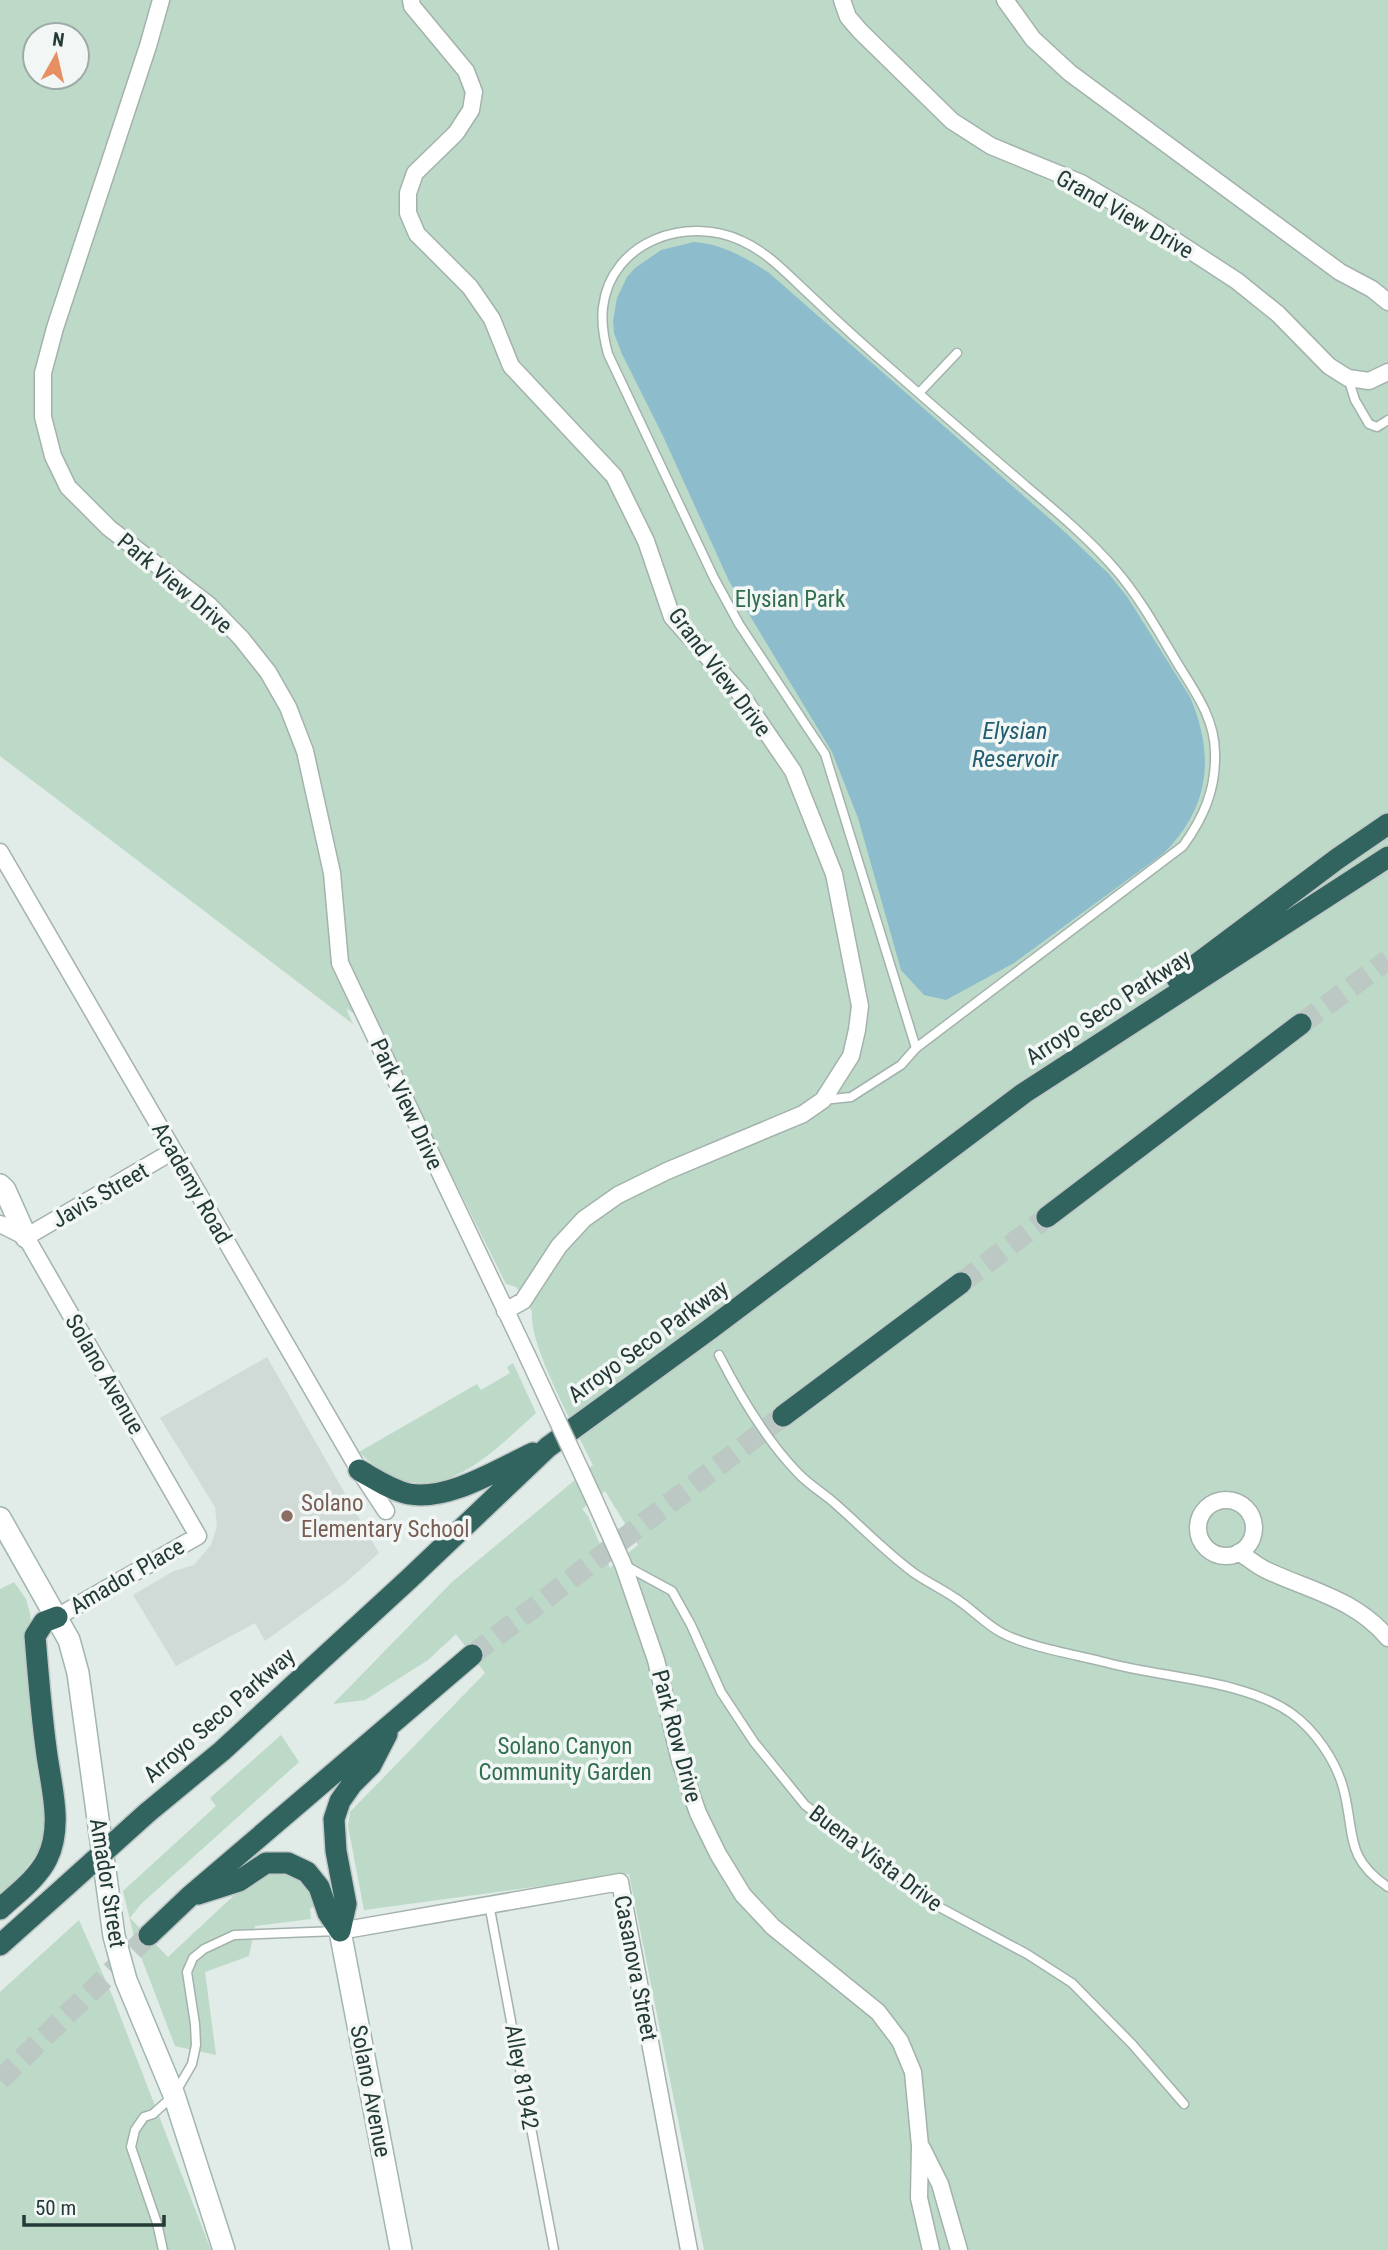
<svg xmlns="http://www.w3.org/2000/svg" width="1388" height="2250" viewBox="0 0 1388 2250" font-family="'Roboto Condensed',sans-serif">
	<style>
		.built { fill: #d0dad6 }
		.green { fill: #bcdac7; fill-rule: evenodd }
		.water { fill: #8dbccc }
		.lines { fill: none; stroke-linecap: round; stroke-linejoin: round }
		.highway-tunnel { stroke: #bbc8c4; stroke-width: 21; stroke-dasharray: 21 10; stroke-linecap: butt }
		.lane-casing { stroke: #a4b2ae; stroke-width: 11 }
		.street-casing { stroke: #a4b2ae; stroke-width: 19 }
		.secondary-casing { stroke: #a1b6b0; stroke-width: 24 }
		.highway-casing { stroke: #c1c8c7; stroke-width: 24 }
		.lane { stroke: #fff; stroke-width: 8 }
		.street { stroke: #fff; stroke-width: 16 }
		.secondary { stroke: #fff; stroke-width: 21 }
		.highway { stroke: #31645e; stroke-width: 21 }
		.street-bridge-casing { stroke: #a4b2ae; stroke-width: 19; stroke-linecap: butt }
		.highway-bridge-casing { stroke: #c1c8c7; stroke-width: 24; stroke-linecap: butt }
		.street-bridge { stroke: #fff; stroke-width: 16 }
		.highway-bridge { stroke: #31645e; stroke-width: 21 }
		.education-dot { fill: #8d6e63; stroke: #f2f7f5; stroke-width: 2.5 }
		.labels { text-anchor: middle; stroke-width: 7; stroke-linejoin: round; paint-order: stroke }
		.street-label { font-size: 23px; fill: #233a36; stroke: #f2f7f5 }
		.park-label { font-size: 23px; fill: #306e4e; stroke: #f2f7f5 }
		.education-label { font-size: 23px; fill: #785e54; stroke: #f2f7f5; text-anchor: start }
		.water-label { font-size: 24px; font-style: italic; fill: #225d71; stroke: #f2f7f5 }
	</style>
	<rect width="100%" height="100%" fill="#e1ebe7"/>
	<path class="built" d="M267,1357L379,1553L345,1583L265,1641L255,1623L176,1666L133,1595L174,1571L194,1565L211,1545L217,1526L215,1507L160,1418Z"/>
	<path class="green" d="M0,0H1388V2250H704L629,1874L364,1910L348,1826L350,1812L485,1673L456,1634L428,1660L365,1700L333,1704L452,1582L593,1465C577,1431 528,1345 532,1311L516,1287L506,1284L381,1034L346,1008L353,1024L0,756ZM35,35H77V77H35ZM605,1491L638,1545L610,1568L588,1516L582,1509Z
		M513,1363L536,1413C481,1463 428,1519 359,1452L477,1384L481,1390L510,1373L507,1367Z
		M14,1582L26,1599L30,1613L50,1801L42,1847L18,1879L0,1895V1589Z
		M281,1735L299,1762L141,1904L130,1918L168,1957L245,1885L264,1872H290L313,1886L319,1906L310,1908L311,1919L255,1926L249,1956L205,1972L216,2055L175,2046L135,1941L123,1891L216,1806L210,1798Z
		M79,1920L112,1995L211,2250H0V1992Z"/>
	<path class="water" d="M694,242C723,244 743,257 768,272L1066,533L1109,574L1128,598L1190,697C1215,755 1210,807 1164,853L1014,963L946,1000L924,995L901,970L858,818L832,752L729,581L663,436L622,354L614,333L613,321L617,298L627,277L635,268L661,250Z"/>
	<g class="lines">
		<path class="highway-tunnel" d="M1301,1024L1388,960
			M961,1283L1047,1217
			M472,1655L783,1416
			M0,2080L149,1935"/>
		<defs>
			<path id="lane" d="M1348,378L1355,400L1369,424L1377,427L1388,420
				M919,393L957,353
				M823,1100L851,1097L901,1065L916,1048L1183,846C1204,817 1216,789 1215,753C1215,720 1196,693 1179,666C1159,633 1141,599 1115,569C1089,539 1057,512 1026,486C983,449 941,413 898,375C869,350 840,324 812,297C790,277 769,253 742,241C687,215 611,241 603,307C601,323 604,339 608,354L714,578L739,624L825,754L916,1048
				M719,1355C740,1396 765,1439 798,1473C807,1483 820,1491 831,1500C859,1524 884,1551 914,1573C927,1582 942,1589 955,1598C971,1608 985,1624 1002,1633C1028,1647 1078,1655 1108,1663C1164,1678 1244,1680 1291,1713C1315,1730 1337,1762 1344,1791C1355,1835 1345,1858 1388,1887
				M626,1566L672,1591L691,1625L721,1692L754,1742L805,1805L941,1908L1027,1954L1072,1983L1132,2044L1184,2104
				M489,1904L554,2250
				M163,2250L157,2223L131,2147L135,2130L144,2117L153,2114L174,2095L192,2064L196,2045L195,2024L187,1972L193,1958L204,1949L234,1935L337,1931"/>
			<path id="street" d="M161,0L148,46L55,328L43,373V417L53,456L68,487L109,528L209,605L241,638L268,672L288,707L305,751L332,873L340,963L526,1353
				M411,0L412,6L466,71L474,92L471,110L456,133L415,173L408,193V213L417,234L470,287L492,319L511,366L614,476L646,541L672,617L739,692L793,771L834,874L860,1006L857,1030L851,1056L823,1100L803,1114L667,1171L618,1195L584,1219L559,1246L523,1301L505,1311
				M842,0L848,17L860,31L952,121L991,146L1081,183L1139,217L1237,281L1278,314L1329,366L1348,378L1369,381L1388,372
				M1005,0L1033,39L1070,73L1340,272L1372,289L1388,302
				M0,852L359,1470L386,1511
				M0,1224L26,1237L198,1536L57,1617
				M26,1237L173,1151
				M594,1499L623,1564L656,1660L680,1761L698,1813L718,1854L743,1895L773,1927L878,2012L900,2041L913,2072L920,2146L919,2198L931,2250
				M1198 1528a28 28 0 1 1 56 0a28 28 0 1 1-56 0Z
				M1239,1552C1248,1558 1257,1566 1266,1570C1311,1591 1355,1599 1388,1638
				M340,1931L620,1882L689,2250
				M922,2148L940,2184L959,2250"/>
			<path id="secondary" d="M0,1185L5,1190L26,1237
				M0,1518L69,1640L78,1673L114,1936L126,1980L174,2095L224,2250
				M340,1931L401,2250"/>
			<path id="highway" d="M1177,979L1337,859L1388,824
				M1047,1217L1301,1024
				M783,1416L961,1283
				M359,1470C375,1479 391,1490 409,1494C448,1501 497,1470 533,1453
				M147,1813L222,1751L409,1579L548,1447L710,1329L1024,1093L1388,857
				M198,1894L239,1881L266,1863H288L307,1872L319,1887L328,1913L340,1931
				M0,1909C16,1894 37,1879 47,1859C64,1825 50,1783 46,1748C41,1711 38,1673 35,1636L44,1622L57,1617
				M340,1931L346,1904L336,1851L334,1819L340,1801L352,1784L371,1765L387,1734
				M149,1935L189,1897L472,1655
				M0,1945L66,1886"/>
		</defs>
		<use href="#lane" class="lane-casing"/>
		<use href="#street" class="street-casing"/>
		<use href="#secondary" class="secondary-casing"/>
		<use href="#highway" class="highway-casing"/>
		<use href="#lane" class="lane"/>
		<use href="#street" class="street"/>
		<use href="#secondary" class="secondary"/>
		<use href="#highway" class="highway"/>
		<defs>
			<path id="street-bridge" d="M526,1353L594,1499"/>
			<path id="highway-bridge" d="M66,1886L147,1813"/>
		</defs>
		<use href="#street-bridge" class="street-bridge-casing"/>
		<use href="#highway-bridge" class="highway-bridge-casing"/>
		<use href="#street-bridge" class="street-bridge"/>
		<use href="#highway-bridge" class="highway-bridge"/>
	</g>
	<circle class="education-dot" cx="287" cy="1516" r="7"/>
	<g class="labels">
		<g class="street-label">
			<text transform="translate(1125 214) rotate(30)" y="8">Grand View Drive</text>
			<text transform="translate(175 583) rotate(40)" y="8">Park View Drive</text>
			<text transform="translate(720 672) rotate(53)" y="8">Grand View Drive</text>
			<text transform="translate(1108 1007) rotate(-33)" y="8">Arroyo Seco Parkway</text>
			<text transform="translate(407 1104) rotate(65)" y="8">Park View Drive</text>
			<text transform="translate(192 1183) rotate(60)" y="8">Academy Road</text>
			<text transform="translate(100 1195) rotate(-30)" y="8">Javis Street</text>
			<text transform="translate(648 1341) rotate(-36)" y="8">Arroyo Seco Parkway</text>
			<text transform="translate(105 1374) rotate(60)" y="8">Solano Avenue</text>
			<text transform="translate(127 1576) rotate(-30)" y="8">Amador Place</text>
			<text transform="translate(219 1715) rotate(-41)" y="8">Arroyo Seco Parkway</text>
			<text transform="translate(677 1736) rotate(75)" y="8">Park Row Drive</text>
			<text transform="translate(876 1858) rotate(37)" y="8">Buena Vista Drive</text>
			<text transform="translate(108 1883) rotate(81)" y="8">Amador Street</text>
			<text transform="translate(636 1968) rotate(79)" y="8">Casanova Street</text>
			<text transform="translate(522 2077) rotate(80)" y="8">Alley 81942</text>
			<text transform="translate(371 2091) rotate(79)" y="8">Solano Avenue</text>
		</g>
		<g class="park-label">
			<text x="790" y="607">Elysian Park</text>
			<text x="565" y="1754">Solano Canyon<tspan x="565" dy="26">Community Garden</tspan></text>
		</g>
		<g class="education-label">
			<text x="301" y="1511">Solano<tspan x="301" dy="26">Elementary School</tspan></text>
		</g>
		<g class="water-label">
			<text x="1015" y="739">Elysian<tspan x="1015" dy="28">Reservoir</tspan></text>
		</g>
	</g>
	<g transform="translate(56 56) rotate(8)"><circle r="33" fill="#f2f7f5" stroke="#9faba9" stroke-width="2"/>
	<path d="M0-5L12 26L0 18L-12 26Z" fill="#e78f63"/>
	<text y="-10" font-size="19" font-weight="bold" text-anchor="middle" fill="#233a36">N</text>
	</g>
	<path d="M24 2215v10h140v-10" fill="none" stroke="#233a36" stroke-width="3.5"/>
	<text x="35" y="2215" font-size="21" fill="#233a36" stroke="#f2f7f5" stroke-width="5" paint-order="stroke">50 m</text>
</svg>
